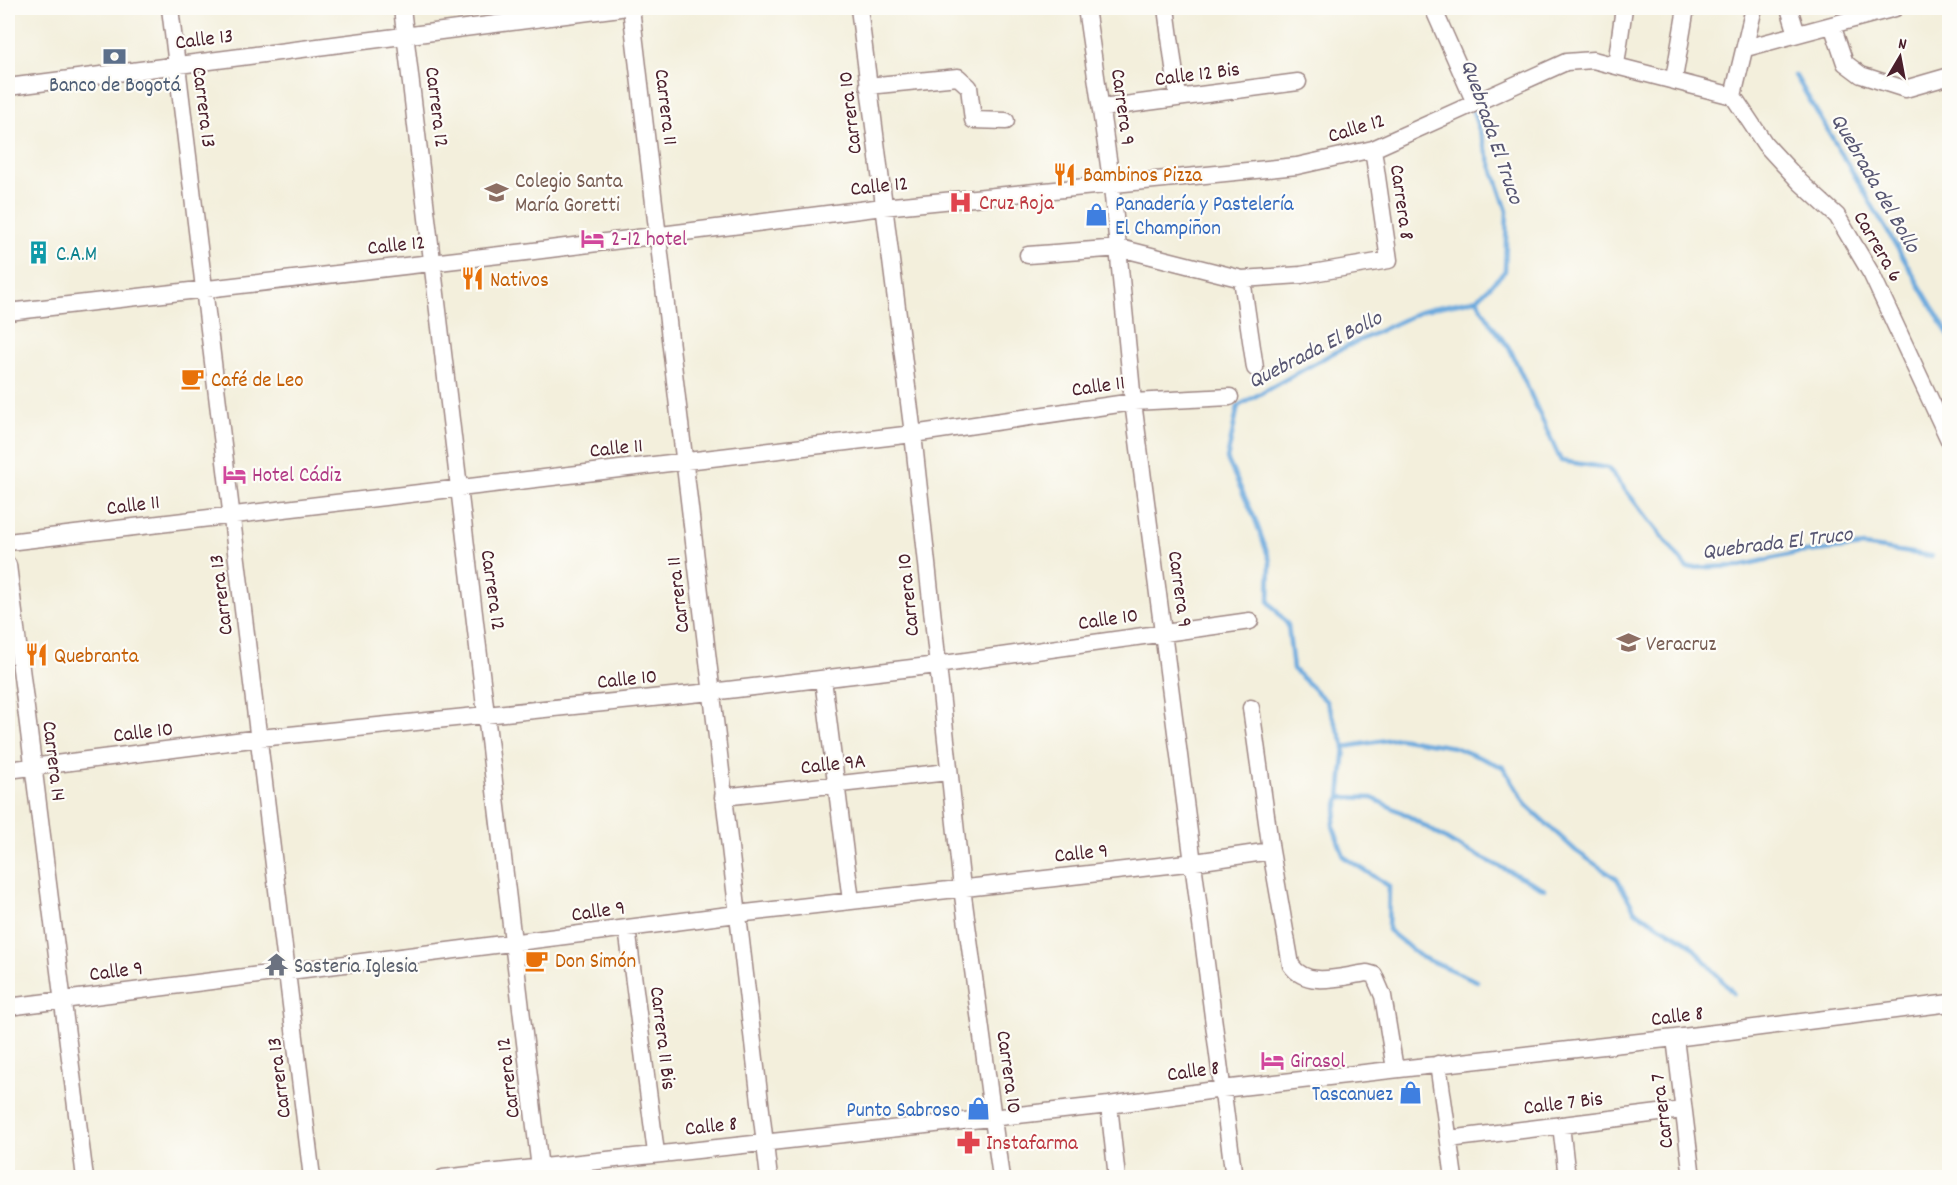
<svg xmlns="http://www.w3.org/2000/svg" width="1957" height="1185" viewBox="0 0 1957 1185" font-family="Dekko,sans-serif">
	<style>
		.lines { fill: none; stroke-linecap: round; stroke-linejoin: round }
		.stream { stroke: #6aa9dd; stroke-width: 4.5 }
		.street-casing { stroke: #9e8784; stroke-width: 19 }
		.street { stroke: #fff; stroke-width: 16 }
		.labels { text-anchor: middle; stroke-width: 4.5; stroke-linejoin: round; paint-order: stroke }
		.street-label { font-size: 21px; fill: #4a1f2b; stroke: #fdfcf7 }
		.service-label { font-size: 21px; fill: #4e5e75; stroke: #fdfcf7 }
		.food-label { font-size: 21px; fill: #c56008; stroke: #fdfcf7; text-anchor: start }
		.education-label { font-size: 21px; fill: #785e54; stroke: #fdfcf7; text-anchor: start }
		.health-label { font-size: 21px; fill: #be3a42; stroke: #fdfcf7; text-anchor: start }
		.shop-label { font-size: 21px; fill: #366cbe; stroke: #fdfcf7; text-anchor: end }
		.hotel-label { font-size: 21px; fill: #b23c85; stroke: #fdfcf7; text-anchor: start }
		.culture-label { font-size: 21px; fill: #0d838f; stroke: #fdfcf7; text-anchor: start }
		.worship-label { font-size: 21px; fill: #5b616d; stroke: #fdfcf7; text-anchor: start }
		.water-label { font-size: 22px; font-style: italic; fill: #575672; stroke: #fdfcf7 }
	</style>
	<rect width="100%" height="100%" fill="#fdfcf7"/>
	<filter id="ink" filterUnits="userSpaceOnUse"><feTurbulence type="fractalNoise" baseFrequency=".0167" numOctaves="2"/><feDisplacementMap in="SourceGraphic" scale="12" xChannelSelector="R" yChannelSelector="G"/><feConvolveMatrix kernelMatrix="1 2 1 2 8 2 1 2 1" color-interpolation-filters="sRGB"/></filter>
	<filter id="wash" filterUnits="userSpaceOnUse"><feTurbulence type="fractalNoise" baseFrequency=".008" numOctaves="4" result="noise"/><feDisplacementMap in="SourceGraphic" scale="24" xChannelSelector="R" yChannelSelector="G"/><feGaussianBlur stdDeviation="1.35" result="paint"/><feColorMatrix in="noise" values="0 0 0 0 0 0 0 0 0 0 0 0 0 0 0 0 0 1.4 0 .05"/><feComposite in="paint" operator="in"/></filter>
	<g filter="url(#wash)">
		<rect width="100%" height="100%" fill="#f3efdc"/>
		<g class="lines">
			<path class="stream" d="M1795,75L1950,337
				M1472,109L1507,211L1505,271L1477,299L1491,324L1511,351L1561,461L1608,468L1687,568L1739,566L1796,553L1864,546L1932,556
				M1477,299L1424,310L1333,353L1238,406L1227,459L1255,519L1270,561L1269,602L1288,625L1293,669L1326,701L1345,747L1398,738L1454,747L1503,767L1527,806L1576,851L1617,879L1635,911L1689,943L1733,993
				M1345,747L1340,797L1372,798L1405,814L1454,844L1545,889
				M1340,797L1333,826L1344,857L1389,886L1388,930L1421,957L1477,981"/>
		</g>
	</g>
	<g filter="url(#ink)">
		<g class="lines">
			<defs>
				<path id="street" d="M170,8L312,1178
					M402,8L541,1177
					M631,8L769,1178
					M859,8L913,434L962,888L1001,1178
					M1086,8L1112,186L1133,402L1234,1178
					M1166,8L1178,97
					M1433,8L1475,103
					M1789,8L1797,34
					M1832,25L1845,63L1861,75L1905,89L1950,76
					M1746,48L1895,8
					M1616,65L1624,8
					M1674,79L1686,8
					M868,86L958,77L969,87L973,120L1006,121
					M8,87L620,8
					M1733,96L1765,144L1800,182L1837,216L1872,275L1950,442
					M1733,96L1754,8
					M1102,108L1298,82
					M1028,255L1120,248L1242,279L1301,275L1389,260L1373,149
					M1242,279L1255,368
					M8,312L526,252L883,207L1297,166L1373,149L1566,62L1593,60L1733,96
					M8,542L913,434L1133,402L1230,397
					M8,565L85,1178
					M823,679L851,901
					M8,770L260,738L711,692L937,665L1250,621
					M723,797L948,772
					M1271,851L1291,965C1307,989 1342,976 1367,973L1374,975L1383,996L1395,1069
					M627,928L656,1153
					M8,1007L737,914L1195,862L1271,851L1251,708
					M1675,1038L1692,1178
					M1438,1064L1454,1178
					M1109,1105L1117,1178
					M1561,1125L1567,1178
					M1449,1139L1683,1110
					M443,1178L1109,1105L1222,1089L1675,1038L1950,1003"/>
			</defs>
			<use href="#street" class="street-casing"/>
			<use href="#street" class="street"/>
		</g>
	</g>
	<defs>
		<symbol id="bank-bare" viewBox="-9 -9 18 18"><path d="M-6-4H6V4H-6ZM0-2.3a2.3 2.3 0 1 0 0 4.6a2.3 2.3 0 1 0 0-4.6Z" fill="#5c6f8a" stroke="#fdfcf7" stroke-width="2.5" paint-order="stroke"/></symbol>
		<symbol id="restaurant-bare" viewBox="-9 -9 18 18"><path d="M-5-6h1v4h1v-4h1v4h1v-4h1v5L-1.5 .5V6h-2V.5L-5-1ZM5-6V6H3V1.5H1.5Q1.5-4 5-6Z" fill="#e8710a" stroke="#fdfcf7" stroke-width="2.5" paint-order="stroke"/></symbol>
		<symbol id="school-bare" viewBox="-9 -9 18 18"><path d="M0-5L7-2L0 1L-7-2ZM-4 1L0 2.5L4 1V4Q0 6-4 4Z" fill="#8d6e63" stroke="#fdfcf7" stroke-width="2.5" paint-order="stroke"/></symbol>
		<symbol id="hospital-bare" viewBox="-9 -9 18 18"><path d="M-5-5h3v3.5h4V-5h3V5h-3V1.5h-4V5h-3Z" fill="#e0444e" stroke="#fdfcf7" stroke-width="2.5" paint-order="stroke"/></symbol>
		<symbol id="shop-bare" viewBox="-9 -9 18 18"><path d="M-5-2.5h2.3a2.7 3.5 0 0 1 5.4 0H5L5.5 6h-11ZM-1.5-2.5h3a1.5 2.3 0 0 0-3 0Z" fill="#3f7fe0" stroke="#fdfcf7" stroke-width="2.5" paint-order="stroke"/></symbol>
		<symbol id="hotel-bare" viewBox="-9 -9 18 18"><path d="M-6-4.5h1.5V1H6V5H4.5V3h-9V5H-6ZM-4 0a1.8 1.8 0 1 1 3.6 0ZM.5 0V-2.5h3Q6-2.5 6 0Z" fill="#d1479c" stroke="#fdfcf7" stroke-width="2.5" paint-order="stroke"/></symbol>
		<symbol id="building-bare" viewBox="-9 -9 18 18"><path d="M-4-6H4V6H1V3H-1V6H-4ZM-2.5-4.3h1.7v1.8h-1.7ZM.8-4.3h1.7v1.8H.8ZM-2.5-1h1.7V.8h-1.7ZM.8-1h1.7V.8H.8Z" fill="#0f9aa8" stroke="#fdfcf7" stroke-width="2.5" paint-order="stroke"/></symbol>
		<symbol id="cafe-bare" viewBox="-9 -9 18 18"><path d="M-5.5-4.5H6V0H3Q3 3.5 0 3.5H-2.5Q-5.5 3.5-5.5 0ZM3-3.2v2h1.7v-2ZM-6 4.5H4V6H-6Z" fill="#e8710a" stroke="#fdfcf7" stroke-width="2.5" paint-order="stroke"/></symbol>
		<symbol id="temple-bare" viewBox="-9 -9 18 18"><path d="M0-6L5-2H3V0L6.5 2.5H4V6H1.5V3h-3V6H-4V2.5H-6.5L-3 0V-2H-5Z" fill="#6b7280" stroke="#fdfcf7" stroke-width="2.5" paint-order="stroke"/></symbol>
		<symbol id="pharmacy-bare" viewBox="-9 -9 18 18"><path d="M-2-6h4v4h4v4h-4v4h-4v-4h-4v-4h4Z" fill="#e0444e" stroke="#fdfcf7" stroke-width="2.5" paint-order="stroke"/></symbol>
	</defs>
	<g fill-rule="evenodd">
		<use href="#bank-bare" x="98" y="40" width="33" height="33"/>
		<use href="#restaurant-bare" x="1048" y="158" width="33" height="33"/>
		<use href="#school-bare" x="480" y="176" width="33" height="33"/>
		<use href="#hospital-bare" x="944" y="186" width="33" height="33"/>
		<use href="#shop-bare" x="1080" y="198" width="33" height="33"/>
		<use href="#hotel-bare" x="576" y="222" width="33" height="33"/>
		<use href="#building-bare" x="22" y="236" width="33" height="33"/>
		<use href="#restaurant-bare" x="456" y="262" width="33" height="33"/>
		<use href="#cafe-bare" x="176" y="362" width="33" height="33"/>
		<use href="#hotel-bare" x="218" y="458" width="33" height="33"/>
		<use href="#school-bare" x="1612" y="626" width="33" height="33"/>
		<use href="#restaurant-bare" x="20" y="638" width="33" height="33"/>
		<use href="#cafe-bare" x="520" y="944" width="33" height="33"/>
		<use href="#temple-bare" x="260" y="948" width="33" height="33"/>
		<use href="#hotel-bare" x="1256" y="1044" width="33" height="33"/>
		<use href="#shop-bare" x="1394" y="1076" width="33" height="33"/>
		<use href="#shop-bare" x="962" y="1092" width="33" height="33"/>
		<use href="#pharmacy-bare" x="952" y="1126" width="33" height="33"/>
	</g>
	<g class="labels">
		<g class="street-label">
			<text transform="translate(204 38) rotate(-7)" y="7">Calle 13</text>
			<text transform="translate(1197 73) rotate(-7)" y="7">Calle 12 Bis</text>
			<text transform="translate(205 107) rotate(83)" y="7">Carrera 13</text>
			<text transform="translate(438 107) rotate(83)" y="7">Carrera 12</text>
			<text transform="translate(667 107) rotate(83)" y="7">Carrera 11</text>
			<text transform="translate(1124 107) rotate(82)" y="7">Carrera 9</text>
			<text transform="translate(849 113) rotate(-97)" y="7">Carrera 10</text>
			<text transform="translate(1356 127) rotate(-17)" y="7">Calle 12</text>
			<text transform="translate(879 185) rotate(-6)" y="7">Calle 12</text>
			<text transform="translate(1403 202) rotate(82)" y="7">Carrera 8</text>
			<text transform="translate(396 244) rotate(-6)" y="7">Calle 12</text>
			<text transform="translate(1879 246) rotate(60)" y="7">Carrera 6</text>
			<text transform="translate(1098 385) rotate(-8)" y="7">Calle 11</text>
			<text transform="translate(616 447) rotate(-6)" y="7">Calle 11</text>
			<text transform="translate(133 504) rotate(-7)" y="7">Calle 11</text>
			<text transform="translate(1181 589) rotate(82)" y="7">Carrera 9</text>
			<text transform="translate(494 590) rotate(82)" y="7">Carrera 12</text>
			<text transform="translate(220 595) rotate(-97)" y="7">Carrera 13</text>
			<text transform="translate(677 595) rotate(-97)" y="7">Carrera 11</text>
			<text transform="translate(907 595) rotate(-96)" y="7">Carrera 10</text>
			<text transform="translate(1108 618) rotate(-8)" y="7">Calle 10</text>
			<text transform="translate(627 678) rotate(-6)" y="7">Calle 10</text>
			<text transform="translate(143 731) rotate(-7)" y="7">Calle 10</text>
			<text transform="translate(55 761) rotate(83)" y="7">Carrera 14</text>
			<text transform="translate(833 763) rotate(-6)" y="7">Calle 9A</text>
			<text transform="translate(1081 852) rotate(-6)" y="7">Calle 9</text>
			<text transform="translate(598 910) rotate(-8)" y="7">Calle 9</text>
			<text transform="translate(116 970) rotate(-7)" y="7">Calle 9</text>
			<text transform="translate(1677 1015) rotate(-7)" y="7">Calle 8</text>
			<text transform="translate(664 1038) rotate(83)" y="7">Carrera 11 Bis</text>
			<text transform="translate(1193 1070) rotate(-8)" y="7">Calle 8</text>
			<text transform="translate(1010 1072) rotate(82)" y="7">Carrera 10</text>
			<text transform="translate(278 1078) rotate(-97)" y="7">Carrera 13</text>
			<text transform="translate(507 1078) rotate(-97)" y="7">Carrera 12</text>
			<text transform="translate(1563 1102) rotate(-7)" y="7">Calle 7 Bis</text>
			<text transform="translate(1661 1111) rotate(-97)" y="7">Carrera 7</text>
			<text transform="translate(711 1125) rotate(-6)" y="7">Calle 8</text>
		</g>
		<g class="service-label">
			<text x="115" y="91">Banco de Bogotá</text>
		</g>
		<g class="food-label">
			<text x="1083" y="181">Bambinos Pizza</text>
			<text x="490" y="286">Nativos</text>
			<text x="211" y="386">Café de Leo</text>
			<text x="54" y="662">Quebranta</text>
			<text x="555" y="967">Don Simón</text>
		</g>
		<g class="education-label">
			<text x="515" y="187">Colegio Santa<tspan x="515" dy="24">María Goretti</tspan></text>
			<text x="1646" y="650">Veracruz</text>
		</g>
		<g class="health-label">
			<text x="979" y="209">Cruz Roja</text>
			<text x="986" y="1149">Instafarma</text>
		</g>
		<g class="shop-label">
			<text x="1115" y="210" text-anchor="start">Panadería y Pastelería<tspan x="1115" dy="24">El Champiñon</tspan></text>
			<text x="1393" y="1100">Tascanuez</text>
			<text x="960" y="1116">Punto Sabroso</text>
		</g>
		<g class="hotel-label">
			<text x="611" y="245">2-12 hotel</text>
			<text x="252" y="481">Hotel Cádiz</text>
			<text x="1290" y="1067">Girasol</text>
		</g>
		<g class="culture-label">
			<text x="56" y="260">C.A.M</text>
		</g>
		<g class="worship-label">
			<text x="294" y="972">Sasteria Iglesia</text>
		</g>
		<g class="water-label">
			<text transform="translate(1494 131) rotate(71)" y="8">Quebrada El Truco</text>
			<text transform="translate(1877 182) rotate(60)" y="8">Quebrada del Bollo</text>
			<text transform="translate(1314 348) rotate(-27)" y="8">Quebrada El Bollo</text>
			<text transform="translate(1777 541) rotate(-7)" y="8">Quebrada El Truco</text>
		</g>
	</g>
	<rect width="1957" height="1185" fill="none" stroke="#fdfcf7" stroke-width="30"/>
	<g transform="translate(1900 57) rotate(10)" stroke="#fdfcf7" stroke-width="4.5" paint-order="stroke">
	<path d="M0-4.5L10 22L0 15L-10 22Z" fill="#4a1f2b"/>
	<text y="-9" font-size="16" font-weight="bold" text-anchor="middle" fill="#4a1f2b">N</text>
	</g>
</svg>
